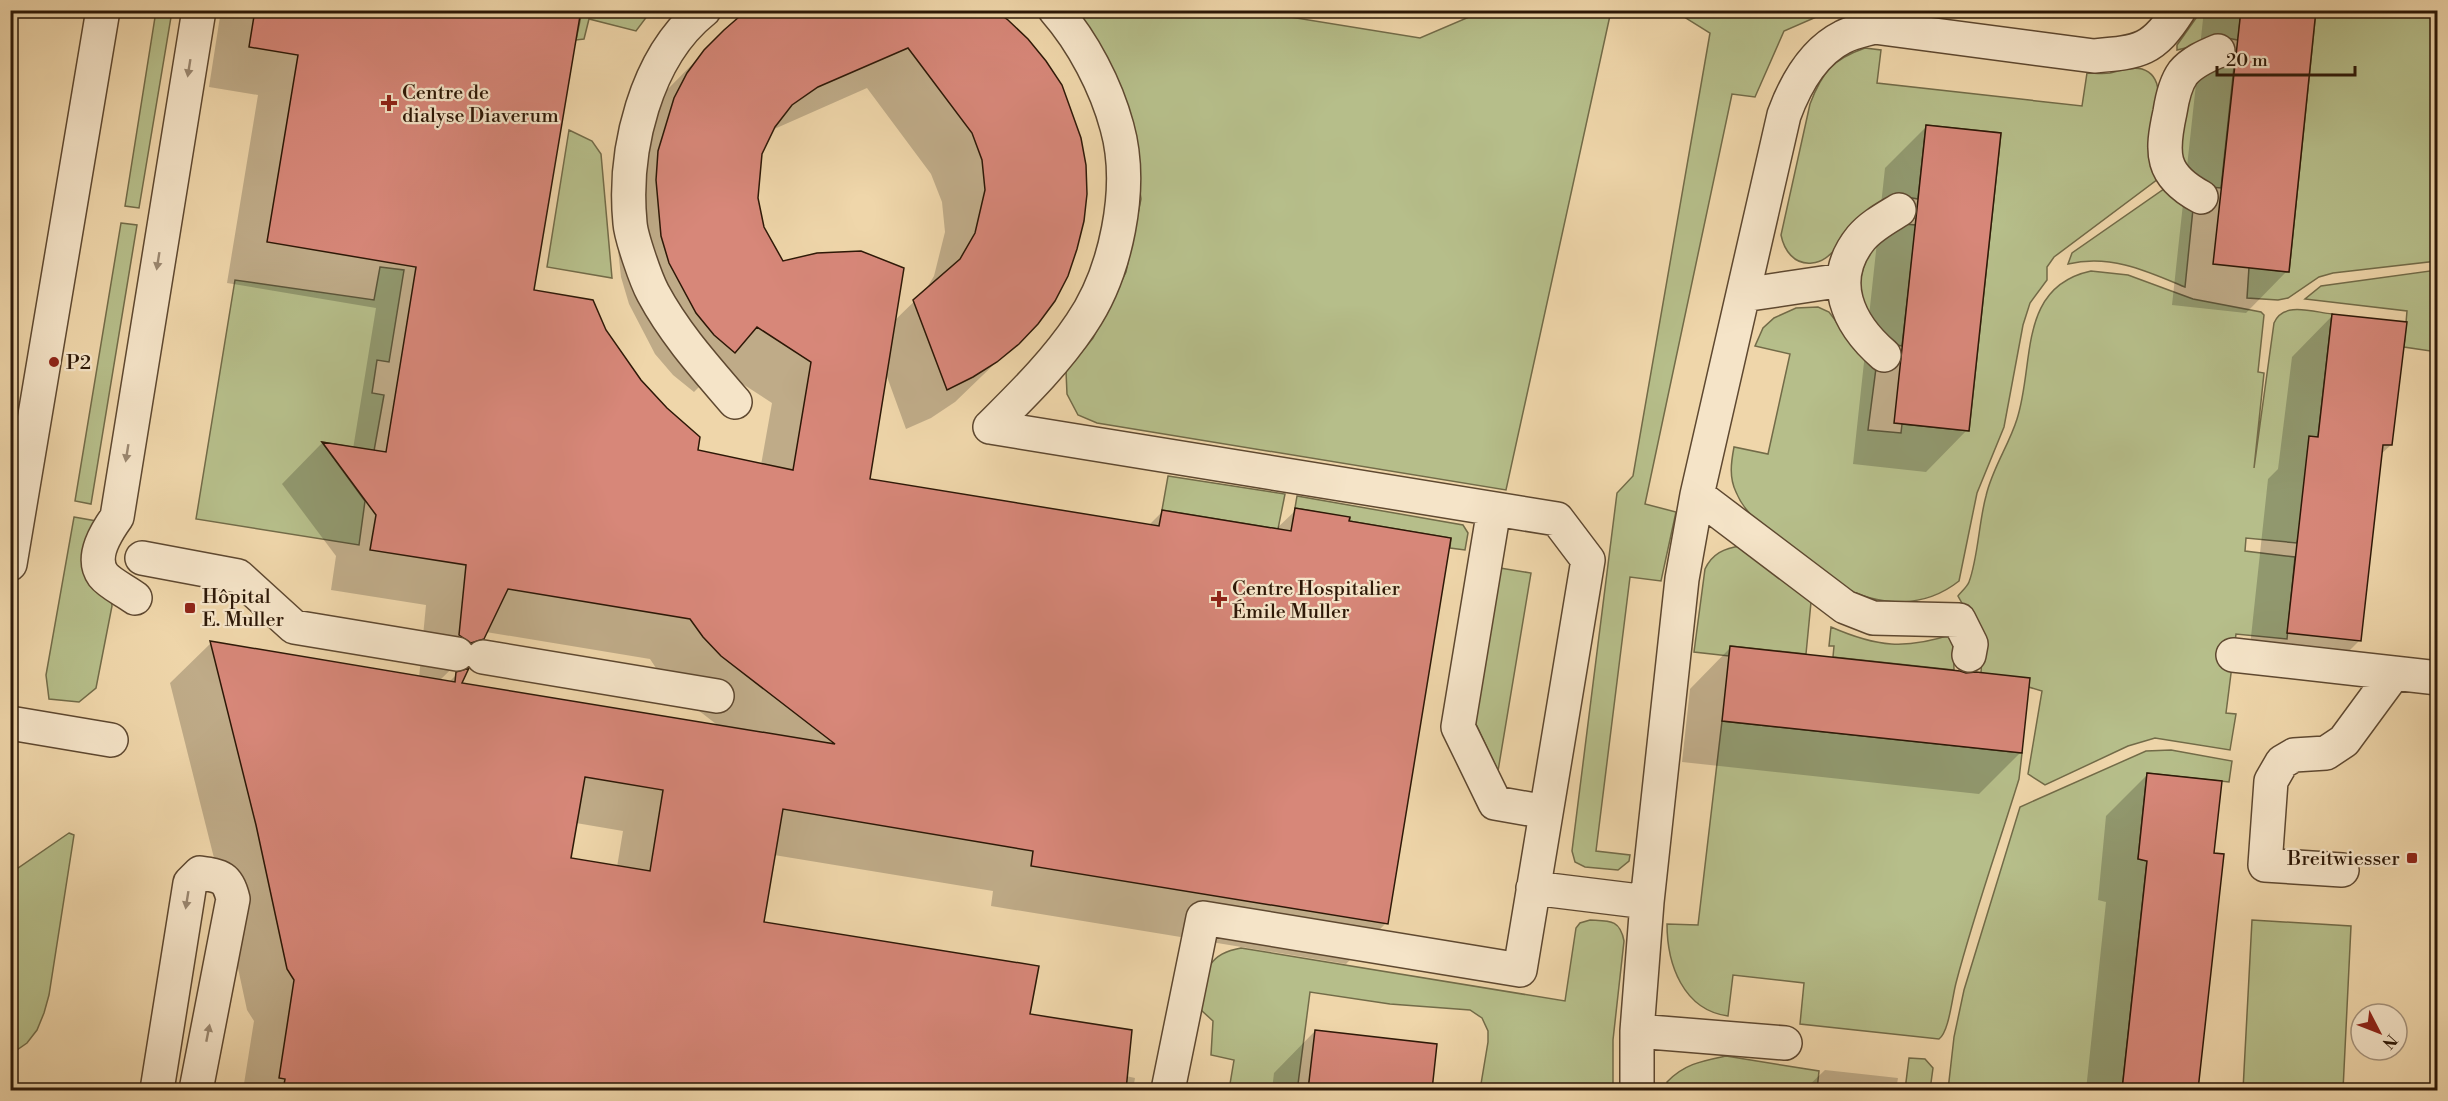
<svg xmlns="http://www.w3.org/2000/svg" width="2448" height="1101" viewBox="0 0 2448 1101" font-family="'Libre Bodoni',serif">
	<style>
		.green { fill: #b6be8a; stroke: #726b48; stroke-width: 1.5 }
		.shadow { fill: #0003; fill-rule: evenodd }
		.building { fill: #d78779; stroke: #2d1807; stroke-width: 1.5; fill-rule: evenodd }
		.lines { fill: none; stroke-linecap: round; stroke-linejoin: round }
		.minor-casing { stroke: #5e4830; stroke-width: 36 }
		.minor { stroke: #f5e4c8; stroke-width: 33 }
		.oneway { fill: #9b8871 }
		.poi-dot { fill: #8f2418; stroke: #f5e4c8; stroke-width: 2 }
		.labels { text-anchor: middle; stroke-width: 4.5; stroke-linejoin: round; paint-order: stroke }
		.poi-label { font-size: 20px; fill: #2d1807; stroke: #f5e4c8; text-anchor: start }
	</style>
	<rect width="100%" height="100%" fill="#efd6aa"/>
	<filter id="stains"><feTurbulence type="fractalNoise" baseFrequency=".00333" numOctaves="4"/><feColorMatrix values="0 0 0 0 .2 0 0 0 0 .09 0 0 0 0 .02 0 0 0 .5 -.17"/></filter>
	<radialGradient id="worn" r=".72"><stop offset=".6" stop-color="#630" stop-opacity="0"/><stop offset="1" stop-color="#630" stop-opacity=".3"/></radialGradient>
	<path class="green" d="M156,11H172L139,208L125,206Z
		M582,11H651L636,31L589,19L584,39L576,40Z
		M1070,11H1253L1420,38L1483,11H1611L1506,490L1097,423L1078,415L1067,394L1066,371L1093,338L1126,272L1141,199L1133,141Z
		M1685,11H1830L1784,31L1755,97L1732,94L1645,504L1676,512L1661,581L1630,577L1596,851L1630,855L1629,861L1618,870L1585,867L1575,862L1572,851L1617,493L1633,476L1710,33L1684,17Z
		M2201,11H2241L2238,40L2227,38L2177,50V45Z
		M2316,11H2437V261L2333,273L2319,277L2288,298L2278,300L2247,298L2249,267L2289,272Z
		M1865,48L1881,50L1877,83L2082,106L2087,73C2094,73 2102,74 2110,73C2120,71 2131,66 2142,69C2176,80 2145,133 2149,158C2151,165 2155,173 2158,179L2054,257L2047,267V280L2030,303L2023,325L2004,427L1977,493L1959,581C1925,608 1880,608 1842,586C1824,576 1807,560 1790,547C1770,531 1746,517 1736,492C1729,477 1731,463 1734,447L1768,454L1790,354L1755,346L1763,328L1774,318L1796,308L1818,307L1829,312L1857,349L1876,368L1868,430L1901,433L1902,424L1969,431L2001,133L1926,125L1918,199L1907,197C1887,211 1866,225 1846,240C1835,248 1827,262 1812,263C1794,265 1784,250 1781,235L1810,104C1822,72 1833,59 1865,48Z
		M2224,66L2234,67L2221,188L2210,187L2183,166L2178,145L2188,96L2198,77Z
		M569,130L592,141L601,154L612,278L547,267Z
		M2164,189L2177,201L2193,209L2185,287C2147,271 2111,254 2068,264L2072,253Z
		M121,223L137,225L91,504L75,501Z
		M1904,224L1916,225L1902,346C1881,343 1864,315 1861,295C1858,281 1864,262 1871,250C1879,238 1893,232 1904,224Z
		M380,267L404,270L389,362L377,360L372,393L384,395L374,451L322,442L365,501L359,545L196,519L235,280L374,300Z
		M2437,270V352L2404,347L2407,311L2305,299L2321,286Z
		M2091,271L2128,275L2193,299L2261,312L2264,315L2258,372L2264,373L2254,468L2274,323C2283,301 2313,312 2332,314L2318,437L2297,543L2246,538L2245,551L2295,557L2287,639L2236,634L2226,713L2236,714L2230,750L2155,738L2128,746L2045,785L2028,774L2042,691L1981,673L1983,641L1958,596C1961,592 1967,587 1969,582C1978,558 1979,521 1986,496C1992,469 2009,445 2017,419C2035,364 2017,287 2091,271Z
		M1168,476L1285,494L1278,529L1162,510Z
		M1297,496L1463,525L1468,533L1465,550L1450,548L1451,538L1349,521L1350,518L1295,508Z
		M74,517L102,522L112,606L96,688L79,702L49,699L46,675Z
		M1741,546L1811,602L1806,654L1731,646L1729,656L1694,652L1705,569C1712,554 1724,548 1741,546Z
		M1500,568L1531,573L1498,771L1474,720Z
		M1831,627C1877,647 1905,650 1953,634L1954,670L1833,657L1834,646H1829Z
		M1722,721L2022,753L2019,779C1998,847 1974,914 1956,983C1952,998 1949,1032 1939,1039L1800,1024L1804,983L1733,975L1728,1016C1683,1010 1667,964 1667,924L1698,925Z
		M2171,750L2232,761L2229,782L2147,773L2138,859L2147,861L2122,1090H1948L1954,1037L1964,990L2020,807L2146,751Z
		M69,833L74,835L49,995L44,1013L37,1030L27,1043L11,1054V873Z
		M1590,920C1609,921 1620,919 1624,941L1613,1040V1090H1480L1488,1042V1031L1482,1018L1470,1010L1390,1004L1310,992L1298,1084L1294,1090H1229L1234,1060L1211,1055L1213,1021L1201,1010C1206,976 1202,955 1241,948L1565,1001L1576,928L1580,923Z
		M2252,920L2351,926L2343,1090H2243Z
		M1726,1056L1819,1071L1817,1090H1667V1082C1684,1064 1702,1061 1726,1056Z
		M1909,1058L1925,1059L1933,1068L1930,1090H1905Z"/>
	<path class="shadow" d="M221,10H579L533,291L604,331L640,381L696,452L761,465L772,403L718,368L694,392L673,375L655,354L629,304L621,277L615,222L664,93L725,31L992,10L1037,323L955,402L931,418L906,429L886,374L868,480L1148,526L1162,512L1275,530L1296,510L1386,923L1346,964L991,906L993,891L774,855L762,924L1029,1015L1126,1076L1135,1078L1133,1090H243L254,1021L247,1010L216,866L170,683L211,643L419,678L426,605L331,590L336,556L282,484L322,443L353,449L376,308L227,283L258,95L209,87ZM867,88L931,174L942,202L945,232L934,276L925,291L894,321L782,262L763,228L756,198L760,153L772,130ZM486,632L650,659L662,677L681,697L720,727L460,684L457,674L448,683L439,681L483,638ZM576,823L623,831L617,867L570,859Z
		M2204,10H2314L2287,271L2246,313L2172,305Z
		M1927,126L1967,430L1926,472L1853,464L1885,168Z
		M2333,315L2391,445L2380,455L2360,640L2318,682L2247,674L2268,479L2278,469L2292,357Z
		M1731,647L2021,752L1979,794L1682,762L1690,689Z
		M2148,774L2213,855H2222L2196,1090H2086L2106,902L2098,900L2106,816Z
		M1315,1031L1436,1045L1431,1090H1272L1274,1073Z
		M1825,1070L1898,1078L1896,1090H1804Z"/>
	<path class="building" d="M255,10H581L534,290L593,300L606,330L641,380L667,408L700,437L698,450L793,470L811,362L757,327L735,353L714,335L696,313L669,263L661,236L656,180L658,151L674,98L687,73L704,50L724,30L747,10H994L1008,20L1028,39L1046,61L1062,85L1081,138L1086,165L1087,194L1084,221L1077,249L1068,276L1055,301L1038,324L1019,344L997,362L973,377L947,390L913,300L960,259L975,233L985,190L982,160L972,133L908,48L818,87L792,105L775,127L762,154L758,198L764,227L783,261L817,253L861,251L904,268L870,479L1159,526L1162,510L1291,531L1295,508L1350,517L1349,521L1451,538L1388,924L1031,866L1033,851L783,809L764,922L1039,966L1030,1014L1132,1030L1126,1090H283L285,1079L279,1078L294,980L287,969L256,825L210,641L455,682L456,672L469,668L462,683L835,744L721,656L703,637L690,619L508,589L484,639L471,643L459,635L466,565L370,550L376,515L322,442L386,452L416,267L267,242L298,55L249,47ZM585,777L663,790L650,871L571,858Z
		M2241,10H2316L2289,272L2213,264Z
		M1926,125L2001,133L1969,431L1894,423Z
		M2332,314L2407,322L2392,445H2383L2361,641L2287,633L2309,436L2318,437Z
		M1730,646L1960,671L1966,673L1976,672L2030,678L2022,753L1722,721Z
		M2147,773L2222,781L2214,853L2224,854L2198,1090H2122L2147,861L2138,859Z
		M1315,1030L1437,1044L1432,1090H1308Z"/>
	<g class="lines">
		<defs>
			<path id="minor" d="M704,10C645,57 623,151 630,223C631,237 646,280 653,293C675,334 705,367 735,402
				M2201,197C2160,175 2161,153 2170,112C2172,99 2175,84 2183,73C2192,62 2206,56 2218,51
				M1743,295L1843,280
				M1884,355C1848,324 1827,280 1861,238C1871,226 1886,218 1899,210
				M990,427L1557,519L1588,560L1520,970L1203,918L1168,1090
				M990,427C1023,394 1055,363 1081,324C1116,273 1134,188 1117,127C1106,86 1083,42 1055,10
				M1697,495L1845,607L1873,618L1959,620L1971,644L1969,655
				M1494,509L1458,727L1495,803L1546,812
				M142,558L238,576L294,627L457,654
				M10,564L103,10
				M135,598C126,591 110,584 103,575C90,557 107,531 117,517L199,10
				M2233,655L2438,678
				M483,657L717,696
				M10,723L111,740
				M2342,870L2265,865L2271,781L2282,762L2294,755L2326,753L2344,741L2394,673
				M1533,888L1647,902
				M1637,1031L1785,1043
				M157,1090L190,883L200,873C221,876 228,877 233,899L196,1090
				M1637,1090V1031L1647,902L1682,579L1697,495L1784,115C1795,85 1813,52 1843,37C1852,32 1864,30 1874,27L2094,56C2140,52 2153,51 2179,10"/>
		</defs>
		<use href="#minor" class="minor-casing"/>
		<use href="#minor" class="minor"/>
	</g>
	<defs><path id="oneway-solid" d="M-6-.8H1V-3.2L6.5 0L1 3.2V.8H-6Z" transform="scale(1.5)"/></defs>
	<g class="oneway">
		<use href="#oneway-solid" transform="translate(189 68) rotate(99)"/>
		<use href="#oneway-solid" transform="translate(158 261) rotate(99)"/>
		<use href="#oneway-solid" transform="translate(127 453) rotate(99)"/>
		<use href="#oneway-solid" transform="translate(187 900) rotate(99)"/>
		<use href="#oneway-solid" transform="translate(208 1033) rotate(-79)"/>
	</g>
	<g class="poi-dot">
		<path d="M386 94h6v6h6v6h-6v6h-6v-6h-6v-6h6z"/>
		<circle cx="54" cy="362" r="6"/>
		<path d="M1216 590h6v6h6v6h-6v6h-6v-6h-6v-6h6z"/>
		<rect x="184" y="602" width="12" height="12" rx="3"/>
		<rect x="2406" y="852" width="12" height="12" rx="3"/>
	</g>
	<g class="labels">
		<g class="poi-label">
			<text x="402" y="99">Centre de<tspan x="402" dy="23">dialyse Diaverum</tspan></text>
			<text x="66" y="369">P2</text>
			<text x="1232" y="595">Centre Hospitalier<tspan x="1232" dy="23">Émile Muller</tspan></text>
			<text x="202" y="603">Hôpital<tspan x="202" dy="23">E. Muller</tspan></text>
			<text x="2400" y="865" text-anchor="end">Breitwiesser</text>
		</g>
	</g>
	<rect width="2448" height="1101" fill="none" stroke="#efd6aa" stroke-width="36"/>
	<rect x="12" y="12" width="2424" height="1077" fill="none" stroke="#2d1807" stroke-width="3"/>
	<rect x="18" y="18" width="2412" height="1065" fill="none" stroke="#2d1807" stroke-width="1.5"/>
	<g transform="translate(2379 1032) rotate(132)"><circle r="28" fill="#f5e4c8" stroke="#a5927b" stroke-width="1.5"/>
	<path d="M0-4.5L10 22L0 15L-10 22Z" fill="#8f2418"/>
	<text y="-9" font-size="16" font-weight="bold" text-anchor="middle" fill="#2d1807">N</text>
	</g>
	<path d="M2217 66v9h138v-9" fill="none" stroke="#2d1807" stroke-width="3"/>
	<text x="2226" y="66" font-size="18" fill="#2d1807" stroke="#f5e4c8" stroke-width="4.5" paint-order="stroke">20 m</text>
	<rect width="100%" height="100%" filter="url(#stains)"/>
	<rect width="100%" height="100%" fill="url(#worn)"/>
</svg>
